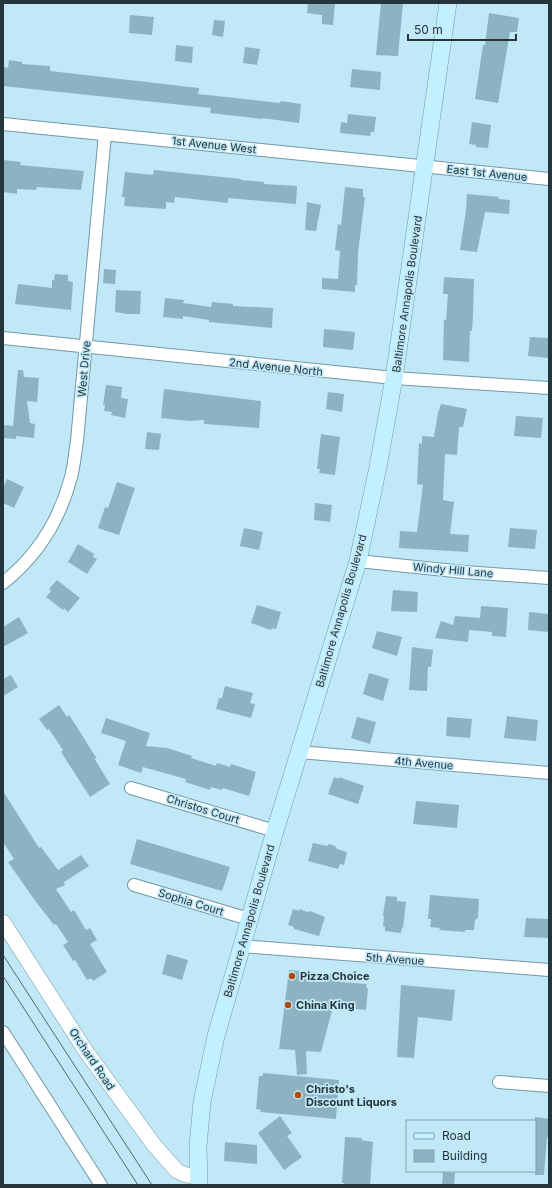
<svg xmlns="http://www.w3.org/2000/svg" width="552" height="1188" viewBox="0 0 552 1188" font-family="Inter,sans-serif">
	<style>
		.building { fill: #8db3c2 }
		.lines { fill: none; stroke-linecap: round; stroke-linejoin: round }
		.minor-casing { stroke: #7398a7; stroke-width: 14 }
		.tertiary-casing { stroke: #7398a7; stroke-width: 16 }
		.secondary-casing { stroke: #7398a7; stroke-width: 18 }
		.minor { stroke: #fff; stroke-width: 12 }
		.tertiary { stroke: #fff; stroke-width: 15 }
		.secondary { stroke: #c3f0fe; stroke-width: 17 }
		.tram { stroke: #536971; stroke-width: 1 }
		.poi-dot { fill: #ae4a15; stroke: #c0e8f7; stroke-width: 1.5 }
		.labels { text-anchor: middle; stroke-width: 3.5; stroke-linejoin: round; paint-order: stroke }
		.street-label { font-size: 11px; fill: #26353b; stroke: #c0e8f7 }
		.poi-label { font-size: 11px; font-weight: bold; fill: #26353b; stroke: #c0e8f7; text-anchor: start }
	</style>
	<rect width="100%" height="100%" fill="#c0e8f7"/>
	<path class="building" d="M308,3H335L333,25L322,24V15L307,13Z
		M381,3H403L398,56L376,55Z
		M489,13L519,18L517,32H510L498,103L475,99L483,45H485Z
		M130,15L154,17L152,35L129,33Z
		M214,20L225,21L223,37L212,35Z
		M176,45L193,47L192,63L175,61Z
		M245,47L260,49L257,65L243,63Z
		M9,60L22,62V64L50,66V71L199,88L198,94L280,103L281,101L301,104L299,123L262,118V119L210,113L211,108L3,86V67L8,68Z
		M352,69L381,72L380,90L350,87Z
		M348,114L376,117L374,132H371L370,136L340,133L341,122L347,123Z
		M472,122L491,125L488,148L476,147V145L469,144Z
		M3,160L21,162L20,165L84,171L81,190L37,187L36,190L17,189V194L3,192Z
		M154,170L241,179V180L264,182V184L297,186L296,204L228,198V203L175,197L174,203L166,202V209L124,206L125,197H122L125,172L153,175Z
		M345,187L363,189V197H365L358,253L357,285H355V292L322,289V278L338,279L340,251L335,250L338,224L341,225Z
		M467,194L499,197L498,199L510,200L509,214L485,212L477,252L460,250L466,210Z
		M307,202L321,205L316,231L305,230Z
		M104,269L116,270L115,284L103,283Z
		M55,274L68,275V281L73,282L71,310L15,304L18,284L52,288V280H54Z
		M444,277L474,279L473,315L472,331H470L469,362L443,360L444,320H446L448,294H443Z
		M116,290L141,291L140,314H127L115,312Z
		M165,298L184,300L183,303L211,307L212,302L233,304V306L273,308L272,328L209,322V320L183,316V319L163,317Z
		M324,329L355,332L353,350L323,347Z
		M530,337L549,338V358L528,356Z
		M18,370H23L24,377L39,378L37,402L27,401L30,423L35,424L34,438L16,436V439L3,438V425L13,426Z
		M106,385L122,387L121,398L128,399L125,418L111,415L112,412L104,411L105,405H103Z
		M164,389L261,401L259,428L204,424V420L189,421L161,418Z
		M328,392L344,394L342,412L326,409Z
		M441,404L467,409L463,427H459L457,455L445,454L443,500L454,502L450,534L469,535L468,552L399,548L400,531L417,532L423,485L417,484L419,443L422,444V436L434,437L438,413Z
		M516,416L543,418L541,438L514,436Z
		M147,432L161,434L159,450L145,449Z
		M321,434L340,437L335,475L319,473L320,469H317Z
		M7,479L24,487L14,508L3,503V488Z
		M117,482L135,488L119,535L98,528L105,507L108,508Z
		M315,503L332,505L330,522L314,520Z
		M244,528L263,532L259,550L240,546Z
		M510,528L537,530L535,549L508,547Z
		M78,544L94,554L93,557L97,559L87,574L68,562Z
		M57,580L80,598L68,612L64,608L63,610L46,597L51,591L49,589Z
		M393,590L418,592L417,612L391,611Z
		M257,605L281,612L276,629L272,628L271,630L251,623Z
		M481,606L508,608L506,637L492,636V632L469,630L468,642L435,638L441,621L453,625L455,616L480,618Z
		M529,612L549,614V632L528,630Z
		M19,617L28,633L3,647V627Z
		M377,631L402,637L397,656L372,648Z
		M412,647L433,650L431,667H428L427,691L409,690Z
		M369,673L389,679L383,701L363,694Z
		M11,675L18,687L3,696V679Z
		M225,686L253,693L250,703L255,704L251,718L216,709L219,698H222Z
		M59,705L67,717L69,715L75,724L97,759L94,758L110,784L90,797L61,752L63,750L49,729L47,730L39,719Z
		M507,716L538,720L536,741L504,738Z
		M357,717L376,722L370,744L351,738Z
		M447,717L472,719L470,738L446,736Z
		M106,718L150,733L146,746L167,748L192,756L191,758L216,766L217,763L230,767L231,764L256,772L249,796L223,788L222,790L211,787L210,790L185,782L186,779L143,767L141,773L118,765L126,741L101,733Z
		M334,777L339,779V777L364,786L358,804L328,794Z
		M3,791L39,848L41,847L58,870L81,855L89,866L64,882L65,885L56,889L71,912L74,910L86,930L90,928L97,940L90,944L107,972L93,981L91,978L87,980L75,960L73,961L63,945L68,942L56,924L54,925L36,902L8,862L14,859L3,842Z
		M416,801L459,805L457,828L413,824Z
		M137,839L230,867L222,891L130,864Z
		M313,843L327,846L329,844L335,846L337,849L347,852L344,865L340,864L338,869L308,861Z
		M430,895L479,899L478,918L475,920L474,930H465V932L439,930L440,928L430,927L431,919H428Z
		M386,896L397,897V901L406,902L403,928L402,927L401,933L385,931V927L383,926L384,917L383,915Z
		M293,909L299,911V909L308,912L310,911L325,917L319,936L294,929V927L288,925Z
		M526,918L549,919L548,938L524,937Z
		M167,954L188,960L182,980L162,974Z
		M289,970L342,975L340,982L367,984L366,988H368L366,1010L333,1007L321,1052L306,1051L307,1074L297,1075L295,1050L279,1049Z
		M401,985L455,990L452,1021L418,1017L414,1058L397,1057Z
		M263,1073L339,1080L336,1119L260,1112L261,1110L256,1109L259,1076H263Z
		M280,1116L292,1133L287,1136L302,1157L284,1170L258,1133Z
		M535,1117L549,1119V1138L547,1137L544,1175H535Z
		M345,1137L362,1138L361,1140L373,1142L370,1185H344V1183H342Z
		M225,1142L257,1145V1164L224,1161Z
		M443,1172L455,1173L454,1185H442Z"/>
	<g class="lines">
		<defs>
			<path id="minor" d="M3,124L549,179
				M3,338L394,378L549,388
				M358,561L464,572L549,578
				M3,583C37,556 60,519 71,477C74,466 75,453 77,441L105,134
				M299,752L549,773
				M131,788L275,831
				M134,885L249,919
				M241,946L549,970
				M3,1032L101,1185
				M499,1082L549,1086"/>
			<path id="tertiary" d="M3,922L85,1050L154,1145L177,1171L186,1175L198,1176"/>
			<path id="secondary" d="M199,1185L198,1146L202,1102L216,1036L275,831L358,561L378,467L394,378L448,3"/>
		</defs>
		<use href="#minor" class="minor-casing"/>
		<use href="#tertiary" class="tertiary-casing"/>
		<use href="#secondary" class="secondary-casing"/>
		<use href="#minor" class="minor"/>
		<use href="#tertiary" class="tertiary"/>
		<use href="#secondary" class="secondary"/>
		<path class="tram" d="M3,955L152,1185
			M3,976L138,1185"/>
	</g>
	<g class="poi-dot">
		<circle cx="292" cy="976" r="4"/>
		<circle cx="288" cy="1005" r="4"/>
		<circle cx="298" cy="1095" r="4"/>
	</g>
	<g class="labels">
		<g class="street-label">
			<text transform="translate(214 145) rotate(6)" y="4">1st Avenue West</text>
			<text transform="translate(487 173) rotate(6)" y="4">East 1st Avenue</text>
			<text transform="translate(407 294) rotate(-82)" y="4">Baltimore Annapolis Boulevard</text>
			<text transform="translate(276 367) rotate(6)" y="4">2nd Avenue North</text>
			<text transform="translate(84 369) rotate(-85)" y="4">West Drive</text>
			<text transform="translate(453 570) rotate(5)" y="4">Windy Hill Lane</text>
			<text transform="translate(341 611) rotate(-74)" y="4">Baltimore Annapolis Boulevard</text>
			<text transform="translate(424 763) rotate(5)" y="4">4th Avenue</text>
			<text transform="translate(203 809) rotate(17)" y="4">Christos Court</text>
			<text transform="translate(191 902) rotate(17)" y="4">Sophia Court</text>
			<text transform="translate(249 921) rotate(-74)" y="4">Baltimore Annapolis Boulevard</text>
			<text transform="translate(395 959) rotate(4)" y="4">5th Avenue</text>
			<text transform="translate(92 1059) rotate(56)" y="4">Orchard Road</text>
		</g>
		<g class="poi-label">
			<text x="300" y="980">Pizza Choice</text>
			<text x="296" y="1009">China King</text>
			<text x="306" y="1093">Christo's<tspan x="306" dy="13">Discount Liquors</tspan></text>
		</g>
	</g>
	<rect width="552" height="1188" fill="none" stroke="#26353b" stroke-width="8"/>
	<rect x="406" y="1120" width="130" height="52" fill="#c0e8f7" stroke="#82a0ac"/>
	<rect x="414" y="1133" width="20" height="6" fill="#c3f0fe" stroke="#82a0ac"/>
	<text x="442" y="1140" font-size="12" fill="#26353b">Road</text>
	<rect x="414" y="1150" width="20" height="12" fill="#8db3c2" stroke="#82a0ac"/>
	<text x="442" y="1160" font-size="12" fill="#26353b">Building</text>
	<path d="M408 34v6h108v-6" fill="none" stroke="#26353b" stroke-width="2"/>
	<text x="414" y="34" font-size="12" fill="#26353b" stroke="#c0e8f7" stroke-width="3" paint-order="stroke">50 m</text>
</svg>
